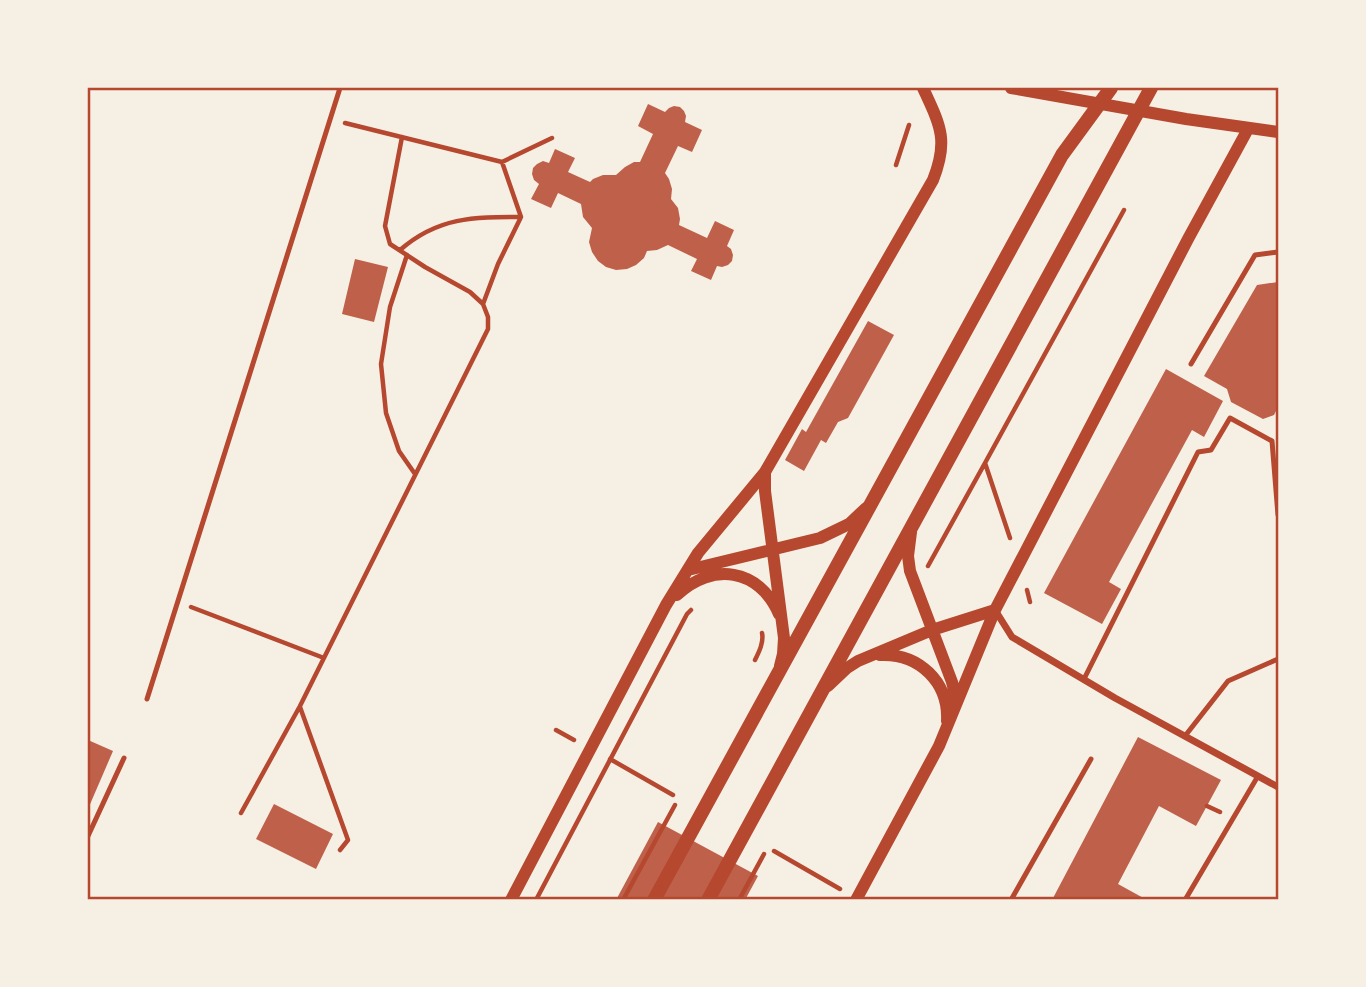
<svg xmlns="http://www.w3.org/2000/svg" width="1366" height="987" viewBox="0 0 1366 987" font-family="'Noto Sans',sans-serif">
	<style>
		.building { fill: #bf614a }
		.lines { fill: none; stroke-linecap: round; stroke-linejoin: round }
		.path { stroke: #b5482f; stroke-width: 4.5 }
		.service { stroke: #b5482f; stroke-width: 5 }
		.minor { stroke: #b5482f; stroke-width: 7 }
		.tertiary { stroke: #b5482f; stroke-width: 12 }
		.secondary { stroke: #b5482f; stroke-width: 14 }
		.neatline { fill: none; stroke: #b5482f; stroke-width: 2.5 }
	</style>
	<rect width="100%" height="100%" fill="#f6efe4"/>
	<path class="building" d="M648,104L665,112L669,108L674,106L680,107L684,111L686,116L685,122L702,130L692,152L678,146L665,173L669,179L672,189L671,199L678,208L680,219L679,225L707,238L715,221L734,230L727,246L731,249L733,255L732,261L728,265L722,267L717,266L711,280L691,271L697,259L668,245L657,250L647,251L644,258L636,265L627,269L616,270L606,267L598,261L592,252L589,242L592,228L583,217L581,204L558,193L551,208L531,199L539,184L534,180L532,174L533,168L537,164L543,161L549,163L555,149L575,158L568,172L590,182L593,179L603,175H616L625,167L634,162H640L653,134L638,126Z
		M355,259L388,267L374,322L342,314Z
		M1278,282V407L1274,415L1263,419L1231,402L1227,389L1204,376L1257,285Z
		M868,321L894,335L848,418L838,422L826,443L821,440L804,471L785,460L802,429L806,432Z
		M1166,369L1223,401L1204,437L1192,430L1109,582L1121,589L1102,624L1044,593Z
		M1138,737L1221,780L1196,826L1159,806L1118,884L1147,900H1052Z
		M88,740L113,751L88,809Z
		M274,804L333,834L316,869L256,839Z
		M658,822L758,876L745,900H616Z"/>
	<g class="lines">
		<path class="path" d="M345,123L502,162L552,138
			M896,165L909,125
			M400,250C438,217 473,217 521,217
			M407,255L390,307L381,364L386,413L399,451L415,474
			M483,304L498,264L521,217L502,162
			M1010,538L985,463L1124,210
			M928,566L985,463
			M1027,590L1030,602
			M191,607L324,658
			M755,660C759,652 764,642 762,633
			M300,707L348,840L340,850
			M556,730L574,740
			M610,759L673,795
			M1207,806L1220,812
			M241,813L300,706L488,329V317L483,304L470,292L425,267L390,244L385,226L402,137
			M774,851L840,889
			M536,900L687,614L691,610
			M623,900L675,805
			M739,900L764,854"/>
		<path class="service" d="M1191,364L1255,255L1278,252
			M1084,679L1198,452L1211,450L1230,418L1272,441L1278,515
			M147,699L340,88
			M1185,736L1228,681L1278,659
			M88,836L124,758
			M1011,900L1091,759
			M1185,900L1258,776"/>
		<path class="minor" d="M995,610L1012,637L1115,698L1278,787"/>
		<path class="tertiary" d="M1011,88L1186,119L1278,132
			M765,472V491L784,638L783,654L780,666
			M911,532L908,556L910,571L952,682L956,698L955,704
			M688,570L820,538L849,524L866,508
			M677,595C712,562 759,568 779,614
			M880,655C919,653 949,682 947,721
			M828,686L847,668L858,661L932,630L995,610
			M511,900L666,605L698,553L765,472L933,180C949,140 940,125 923,88
			M856,900L939,746L995,610L1188,239L1248,129"/>
		<path class="secondary" d="M654,900L1062,155L1111,88
			M708,900L1151,88"/>
	</g>
	<rect width="1366" height="987" fill="none" stroke="#f6efe4" stroke-width="178"/>
	<rect x="89" y="89" width="1188" height="809" class="neatline"/>
</svg>
